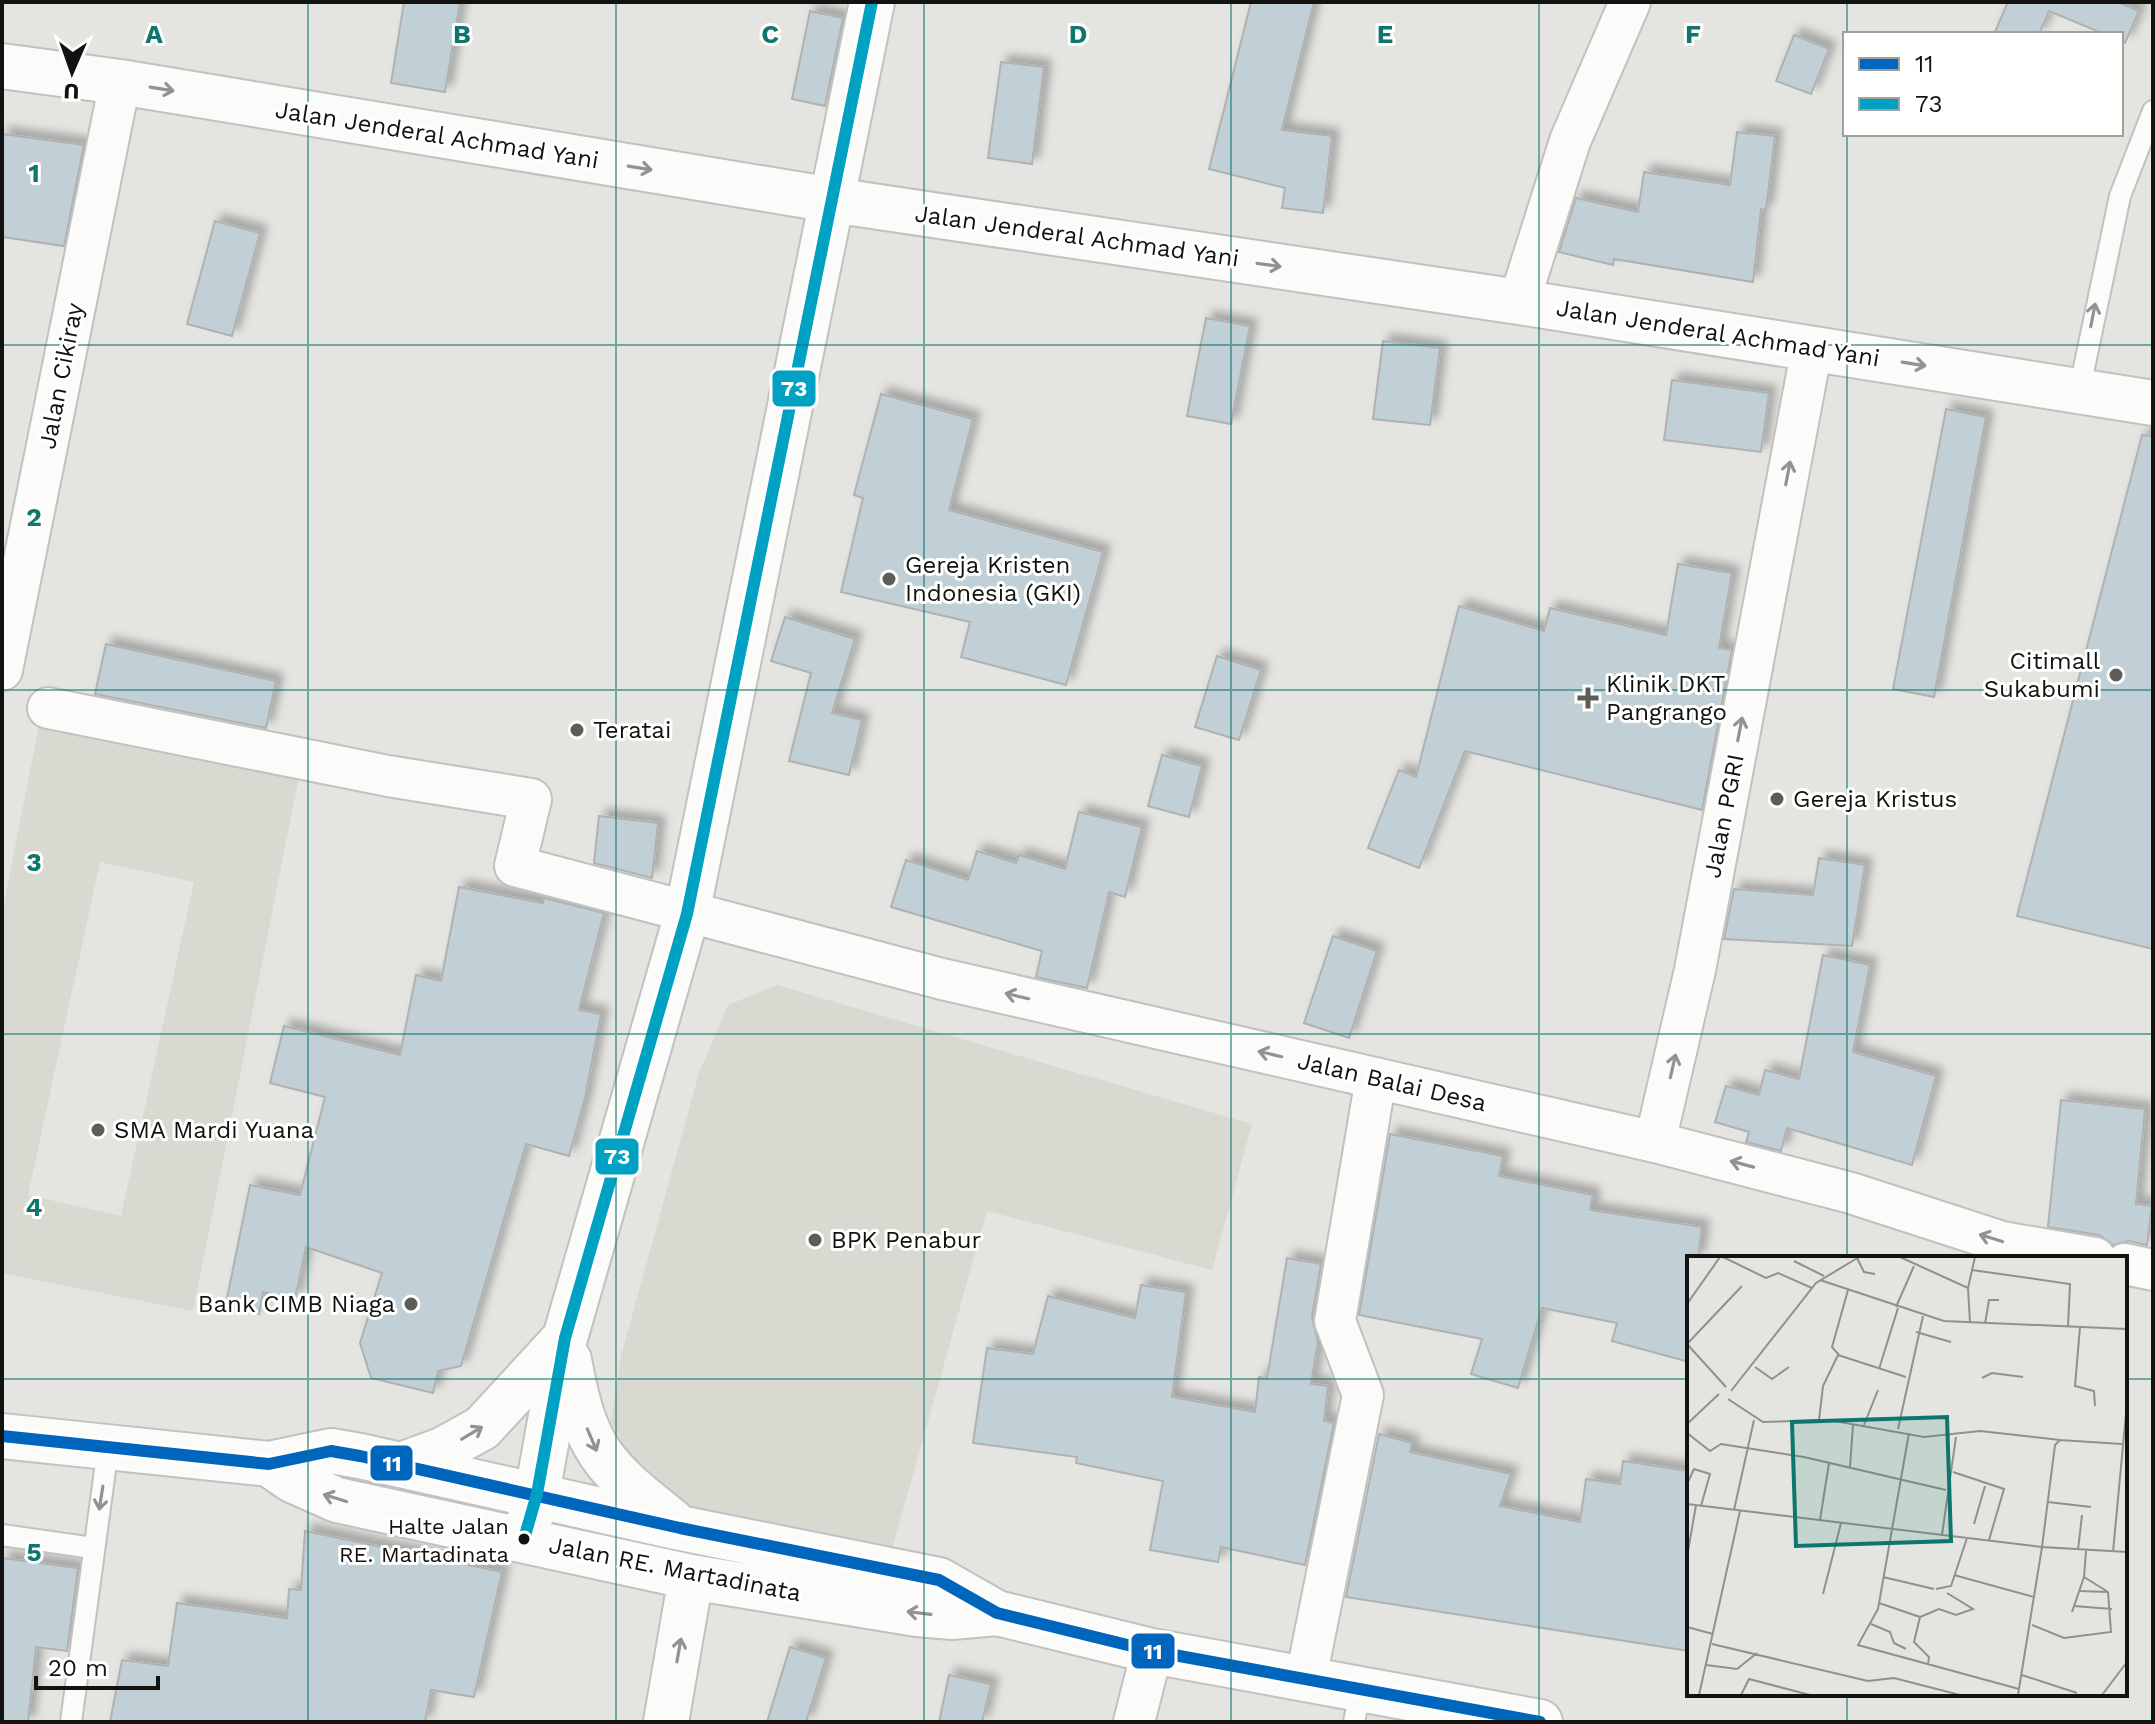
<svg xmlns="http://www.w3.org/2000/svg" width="2155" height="1724" viewBox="0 0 2155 1724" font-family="'Work Sans',sans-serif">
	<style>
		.built { fill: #d8d9d0; fill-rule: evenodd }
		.building { fill: #c1cfd7; stroke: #b1b1b1; stroke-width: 2; filter: url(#shadow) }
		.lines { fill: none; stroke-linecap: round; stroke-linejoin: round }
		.lane-casing { stroke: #c1c1c0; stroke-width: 24 }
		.street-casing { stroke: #c1c1c0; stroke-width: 44 }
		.secondary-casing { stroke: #c1c1c0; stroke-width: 48 }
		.lane { stroke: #fbfbfa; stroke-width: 20 }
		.street { stroke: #fbfbfa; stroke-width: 40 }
		.secondary { stroke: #fbfbfa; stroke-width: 44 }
		.bus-1-casing { stroke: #fffffe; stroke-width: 18 }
		.bus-2-casing { stroke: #fffffe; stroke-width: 18 }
		.bus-1 { stroke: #0065bd; stroke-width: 12 }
		.bus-2 { stroke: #01a1c4; stroke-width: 12 }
		.oneway { stroke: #929291 }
		.grid { fill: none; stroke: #0f766e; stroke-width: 2; stroke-opacity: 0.55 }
		.poi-dot { fill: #5c5c59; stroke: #fffffe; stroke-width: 3 }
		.bus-dot { fill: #121210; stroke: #fffffe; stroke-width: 3 }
		.labels { text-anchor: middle; stroke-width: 6; stroke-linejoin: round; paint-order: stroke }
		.bus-label { font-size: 22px; fill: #121210; stroke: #fffffe; text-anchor: end }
		.street-label { font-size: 24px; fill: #121210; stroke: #fffffe }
		.poi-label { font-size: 24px; fill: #121210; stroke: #fffffe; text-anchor: start }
		.inset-road { fill: none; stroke: #90908d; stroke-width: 2 }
		.view { fill: #0f766e; fill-opacity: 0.15; stroke: #0f766e; stroke-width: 4 }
		.inset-edge { fill: none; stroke: #121210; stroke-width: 4 }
		.grid-label { font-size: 26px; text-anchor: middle; font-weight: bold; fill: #0f766e; stroke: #fffffe; stroke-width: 6; stroke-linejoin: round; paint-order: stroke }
		.line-badge { stroke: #fffffe; stroke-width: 3 }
		.badge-label { font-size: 22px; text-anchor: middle; font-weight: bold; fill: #fff }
	</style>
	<defs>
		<filter id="shadow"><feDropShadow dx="7" dy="-7" stdDeviation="4" flood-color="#0004"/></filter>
	</defs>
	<rect width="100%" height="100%" fill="#e4e4e1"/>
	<path class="built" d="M41,715L301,767L193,1311L2,1273V913ZM100,862L194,882L121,1216L28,1195Z
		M777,985L1252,1124L1212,1270L987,1211L891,1553L679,1504L630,1456L611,1422L621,1356L699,1073L728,1005Z"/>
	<path class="building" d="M404,2H460L445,92L391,83Z
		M1251,2H1314L1282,130L1332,136L1323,213L1282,208L1285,188L1209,169Z
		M2008,2H2118L2139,11L2125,43L2121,41V34H2104L2049,11L2039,34H1994Z
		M810,11L843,18L825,106L792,99Z
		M1794,35L1829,49L1811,94L1776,81Z
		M1001,62L1044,67L1032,164L988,158Z
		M1737,132L1775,136L1766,210L1761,209L1753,282L1614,259L1613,265L1559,252L1576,198L1638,212L1644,172L1730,185Z
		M2,134L84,145L64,246L2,237Z
		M215,221L260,233L232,336L187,324Z
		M1206,318L1250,326L1231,424L1187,416Z
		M1383,341L1440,348L1430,425L1373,419Z
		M1672,380L1769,393L1761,452L1664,440Z
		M881,394L973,419L949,510L1103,552L1066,685L961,657L970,622L841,592L863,498L854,495Z
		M1946,409L1986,417L1934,697L1893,689Z
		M2142,435L2153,436V949L2017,916Z
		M1678,564L1732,573L1719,648L1732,650L1702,810L1465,751L1419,868L1368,848L1399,770L1416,777L1459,606L1544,631L1550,608L1666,635Z
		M785,617L855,639L832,713L862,720L849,775L789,761L811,673L771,661Z
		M106,644L276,681L266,728L95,694Z
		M1217,656L1261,670L1239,740L1195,727Z
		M1162,755L1202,766L1189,817L1148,806Z
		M1079,812L1142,827L1125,897L1109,892L1087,988L1036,977L1042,951L891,907L906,860L968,880L977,851L1016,863L1019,855L1065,869Z
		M599,816L658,823L652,878L594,863Z
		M1819,858L1865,865L1852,946L1724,939L1734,889L1813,895Z
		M459,887L543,903L544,898L604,913L579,1010L601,1014L585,1098L569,1156L526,1144L461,1366L438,1371L433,1393L371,1378L360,1343L382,1273L306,1247L295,1299L263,1292L259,1314L225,1308L250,1185L300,1195L325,1097L270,1083L284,1026L400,1055L416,975L441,981Z
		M1333,936L1377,951L1349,1038L1304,1023Z
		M1823,955L1870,965L1853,1052L1936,1076L1912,1165L1787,1128L1781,1151L1746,1142L1749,1132L1715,1122L1726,1086L1759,1095L1765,1070L1799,1079Z
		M2061,1100L2145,1109L2136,1204L2152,1206L2147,1245L2129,1241L2113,1245L2099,1235L2048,1227Z
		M1390,1134L1503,1156L1499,1176L1593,1195L1590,1210L1702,1227L1698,1258H1689V1362L1612,1341L1617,1323L1542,1308L1518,1388L1471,1374L1482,1339L1359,1315Z
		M1287,1258L1321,1264L1312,1317L1318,1342L1311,1384L1328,1386L1324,1421L1334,1423L1305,1565L1221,1547L1218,1562L1150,1550L1163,1481L1076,1463L1077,1457L973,1443L987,1348L1033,1354L1048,1296L1135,1318L1141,1285L1186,1292L1172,1397L1255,1412L1259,1377L1267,1378Z
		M1379,1434L1412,1443L1410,1452L1511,1474L1500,1506L1580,1522L1586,1479L1620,1484L1623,1461L1689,1471V1651L1346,1597Z
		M305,1531L502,1572L474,1697L431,1690L425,1722H110L122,1660L168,1666L177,1603L287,1618L289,1589L301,1590Z
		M2,1558L78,1568L67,1651L36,1647L28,1722H2Z
		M790,1647L826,1658L806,1722H767Z
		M949,1675L991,1684L982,1722H939Z"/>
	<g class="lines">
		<defs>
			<path id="lane" d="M2079,392L2120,196L2153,111
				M2,1535L93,1548
				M71,1722L108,1448
				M1354,1722L1361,1687"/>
			<path id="street" d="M1519,302L1570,141L1630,2
				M2,670L120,82
				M48,708L388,776L531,799L515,866L942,979L1655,1142L1851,1193L2002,1242L2095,1258
				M1655,1142L1695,970L1812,348
				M2125,1264L2153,1270
				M1306,1678L1363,1395L1335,1321L1376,1078
				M1134,1722L1152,1651"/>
			<path id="secondary" d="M2,66L120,82L832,200L1519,302L2153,403
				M569,1360C585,1449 602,1466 672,1521
				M2,1436L269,1464L331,1451L360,1456L680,1528L939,1580L997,1613L1152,1651L1540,1722
				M269,1464L292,1480L337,1500L691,1577L917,1614L952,1617L997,1613
				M401,1465L442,1450L482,1428L564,1339
				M524,1539L537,1494L565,1338L687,914L872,2
				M666,1722L691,1577"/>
		</defs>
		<use href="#lane" class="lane-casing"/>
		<use href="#street" class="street-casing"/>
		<use href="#secondary" class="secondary-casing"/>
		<use href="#lane" class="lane"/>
		<use href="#street" class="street"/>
		<use href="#secondary" class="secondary"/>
		<defs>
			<path id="bus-1" d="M2,1436L269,1464L331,1451L360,1456L680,1528L939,1580L997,1613L1152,1651L1540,1722"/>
			<path id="bus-2" d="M524,1539L537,1494L565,1338L687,914L872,2"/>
		</defs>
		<use href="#bus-1" class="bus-1-casing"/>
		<use href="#bus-2" class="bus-2-casing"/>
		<use href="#bus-1" class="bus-1"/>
		<use href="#bus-2" class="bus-2"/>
	</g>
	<defs><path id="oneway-shaft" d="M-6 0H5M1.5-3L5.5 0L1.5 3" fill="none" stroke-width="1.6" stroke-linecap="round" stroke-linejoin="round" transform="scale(2)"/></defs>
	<g class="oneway">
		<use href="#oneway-shaft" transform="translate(162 89) rotate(9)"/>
		<use href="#oneway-shaft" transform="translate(640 168) rotate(9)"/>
		<use href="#oneway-shaft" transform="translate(1269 265) rotate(8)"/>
		<use href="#oneway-shaft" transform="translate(2093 315) rotate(-79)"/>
		<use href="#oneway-shaft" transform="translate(1914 364) rotate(9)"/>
		<use href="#oneway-shaft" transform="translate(1788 473) rotate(-79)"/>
		<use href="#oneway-shaft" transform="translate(1740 729) rotate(-79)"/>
		<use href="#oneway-shaft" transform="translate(1017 996) rotate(-167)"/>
		<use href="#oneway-shaft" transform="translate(1270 1054) rotate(-167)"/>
		<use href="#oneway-shaft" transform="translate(1673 1066) rotate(-77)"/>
		<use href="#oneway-shaft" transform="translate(1742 1164) rotate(-165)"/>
		<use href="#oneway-shaft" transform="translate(1991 1238) rotate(-163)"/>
		<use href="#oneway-shaft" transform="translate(472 1433) rotate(-31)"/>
		<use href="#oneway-shaft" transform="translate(592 1440) rotate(67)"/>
		<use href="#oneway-shaft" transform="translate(101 1498) rotate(99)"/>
		<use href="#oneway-shaft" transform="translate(335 1498) rotate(-163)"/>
		<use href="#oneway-shaft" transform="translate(919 1613) rotate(-173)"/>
		<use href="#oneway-shaft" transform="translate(679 1650) rotate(-80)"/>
	</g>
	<path class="grid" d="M308,2V1722M616,2V1722M924,2V1722M1231,2V1722M1539,2V1722M1847,2V34M1847,134V1258M2,345H2153M2,690H2153M2,1034H2153M2,1379H1689M2125,1379H2153M1847,1694V1722"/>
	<g class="poi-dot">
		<circle cx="889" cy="579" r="8"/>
		<circle cx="2116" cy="675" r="8"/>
		<path d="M1584 686h8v8h8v8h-8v8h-8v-8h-8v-8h8z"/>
		<circle cx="577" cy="730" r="8"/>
		<circle cx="1777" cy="799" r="8"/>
		<circle cx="98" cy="1130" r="8"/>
		<circle cx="815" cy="1240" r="8"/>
		<circle cx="411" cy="1304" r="8"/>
	</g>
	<circle class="bus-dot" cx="524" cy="1539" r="7"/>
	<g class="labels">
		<g class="bus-label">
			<text x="509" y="1534">Halte Jalan<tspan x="509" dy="28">RE. Martadinata</tspan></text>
		</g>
		<g class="street-label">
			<text transform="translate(437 135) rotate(9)" y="8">Jalan Jenderal Achmad Yani</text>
			<text transform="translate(1077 236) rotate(8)" y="8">Jalan Jenderal Achmad Yani</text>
			<text transform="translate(1718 333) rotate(9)" y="8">Jalan Jenderal Achmad Yani</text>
			<text transform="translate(61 376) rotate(-79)" y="8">Jalan Cikiray</text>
			<text transform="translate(1724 816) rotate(-79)" y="8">Jalan PGRI</text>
			<text transform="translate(1392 1082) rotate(13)" y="8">Jalan Balai Desa</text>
			<text transform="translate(675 1569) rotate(11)" y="8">Jalan RE. Martadinata</text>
		</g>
		<g class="poi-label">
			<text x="905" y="573">Gereja Kristen<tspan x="905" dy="28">Indonesia (GKI)</tspan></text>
			<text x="2100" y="669" text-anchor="end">Citimall<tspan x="2100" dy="28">Sukabumi</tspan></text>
			<text x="1606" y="692">Klinik DKT<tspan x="1606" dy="28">Pangrango</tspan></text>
			<text x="593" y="738">Teratai</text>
			<text x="1793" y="807">Gereja Kristus</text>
			<text x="114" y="1138">SMA Mardi Yuana</text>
			<text x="831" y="1248">BPK Penabur</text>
			<text x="395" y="1312" text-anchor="end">Bank CIMB Niaga</text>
		</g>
	</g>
	<g transform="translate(1687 1256)">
		<rect width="440" height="440" fill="#e4e4e1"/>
		<path class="inset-road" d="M36,1L79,22L91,17L125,32M213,1L281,32M170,2L177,16L188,18M107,5L137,20M285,14L383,28L381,71M133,24L257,65L440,73M0,48L33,1M209,51L227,10M283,67L281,32L288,1M298,68L302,44H312M393,71L388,130L407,135L408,150M229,76L264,86M0,88L55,30M0,88L39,131M152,99L145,91L161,34M68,111L85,123L102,111M192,113L211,52M295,122L305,117L336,121M44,135L129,27L172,1M41,143L76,166L142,164L237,181L293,175L373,184M132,164L136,130L151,99L219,121M0,168L32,138M177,169L191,134M211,173L236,60M0,177L23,195L34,188L117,201L259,234M222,177L191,353L171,389L332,433M435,188L373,184L368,189L355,291L440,296M163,211L166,169M266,216L317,233L302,284M0,228L7,213L23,218L14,250M361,246L404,251M0,248L355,291L331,439M47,254L67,164M133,264L142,207M287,268L298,230M255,279L269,181M391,294L395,259M426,296L440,147M0,301L9,249M267,319L347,341M196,321L247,333M249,333L264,330L280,282M393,335L421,336M136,338L154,267M192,347L233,361L227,386L242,401L241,409M387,350L425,353M385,356L397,321M233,361L252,353L269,359L286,353L260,337M184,368L203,376L207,387L219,393M345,369L377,382L424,376L421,336L397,321L399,295M0,371L26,378M25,388L181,425L207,422L273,439M19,409L50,413L70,397M335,419L390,437M12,439L53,255M54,439L62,423L123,439M415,439L440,406"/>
		<path class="view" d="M260,161L264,285L109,290L105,166Z"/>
		<rect width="440" height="440" class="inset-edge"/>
	</g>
	<g class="grid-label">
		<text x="154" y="43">A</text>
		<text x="462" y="43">B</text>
		<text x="770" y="43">C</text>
		<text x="1078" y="43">D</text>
		<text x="1385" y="43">E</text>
		<text x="1693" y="43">F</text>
		<text x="34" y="182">1</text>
		<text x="34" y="526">2</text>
		<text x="34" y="871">3</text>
		<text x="34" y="1216">4</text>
		<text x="34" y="1561">5</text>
	</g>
	<g class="line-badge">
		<rect x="771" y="369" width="46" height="39" rx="8" fill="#01a1c4"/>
		<rect x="594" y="1137" width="46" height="39" rx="8" fill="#01a1c4"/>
		<rect x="369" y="1444" width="45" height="38" rx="8" fill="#0065bd"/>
		<rect x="1130" y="1632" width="46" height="38" rx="8" fill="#0065bd"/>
	</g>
	<g class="badge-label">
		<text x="794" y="396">73</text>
		<text x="617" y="1164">73</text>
		<text x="392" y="1471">11</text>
		<text x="1153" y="1659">11</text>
	</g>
	<rect width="2155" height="1724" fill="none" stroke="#121210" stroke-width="8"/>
	<rect x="1843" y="32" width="280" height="104" fill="#fffffe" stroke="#a0a09f" stroke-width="2"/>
	<rect x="1859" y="58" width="40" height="12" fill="#0065bd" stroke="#a0a09f" stroke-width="2"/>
	<text x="1915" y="72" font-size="24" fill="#121210">11</text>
	<rect x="1859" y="98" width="40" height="12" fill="#01a1c4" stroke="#a0a09f" stroke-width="2"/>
	<text x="1915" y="112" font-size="24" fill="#121210">73</text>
	<g transform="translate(72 72) rotate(182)" stroke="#fffffe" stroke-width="6" paint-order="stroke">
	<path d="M0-6L14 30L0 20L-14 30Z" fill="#121210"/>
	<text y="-12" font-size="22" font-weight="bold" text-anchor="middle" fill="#121210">U</text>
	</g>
	<path d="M36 1676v12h122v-12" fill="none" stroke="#121210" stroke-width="4"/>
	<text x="48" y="1676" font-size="24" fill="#121210" stroke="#fffffe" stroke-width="6" paint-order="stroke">20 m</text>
</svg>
